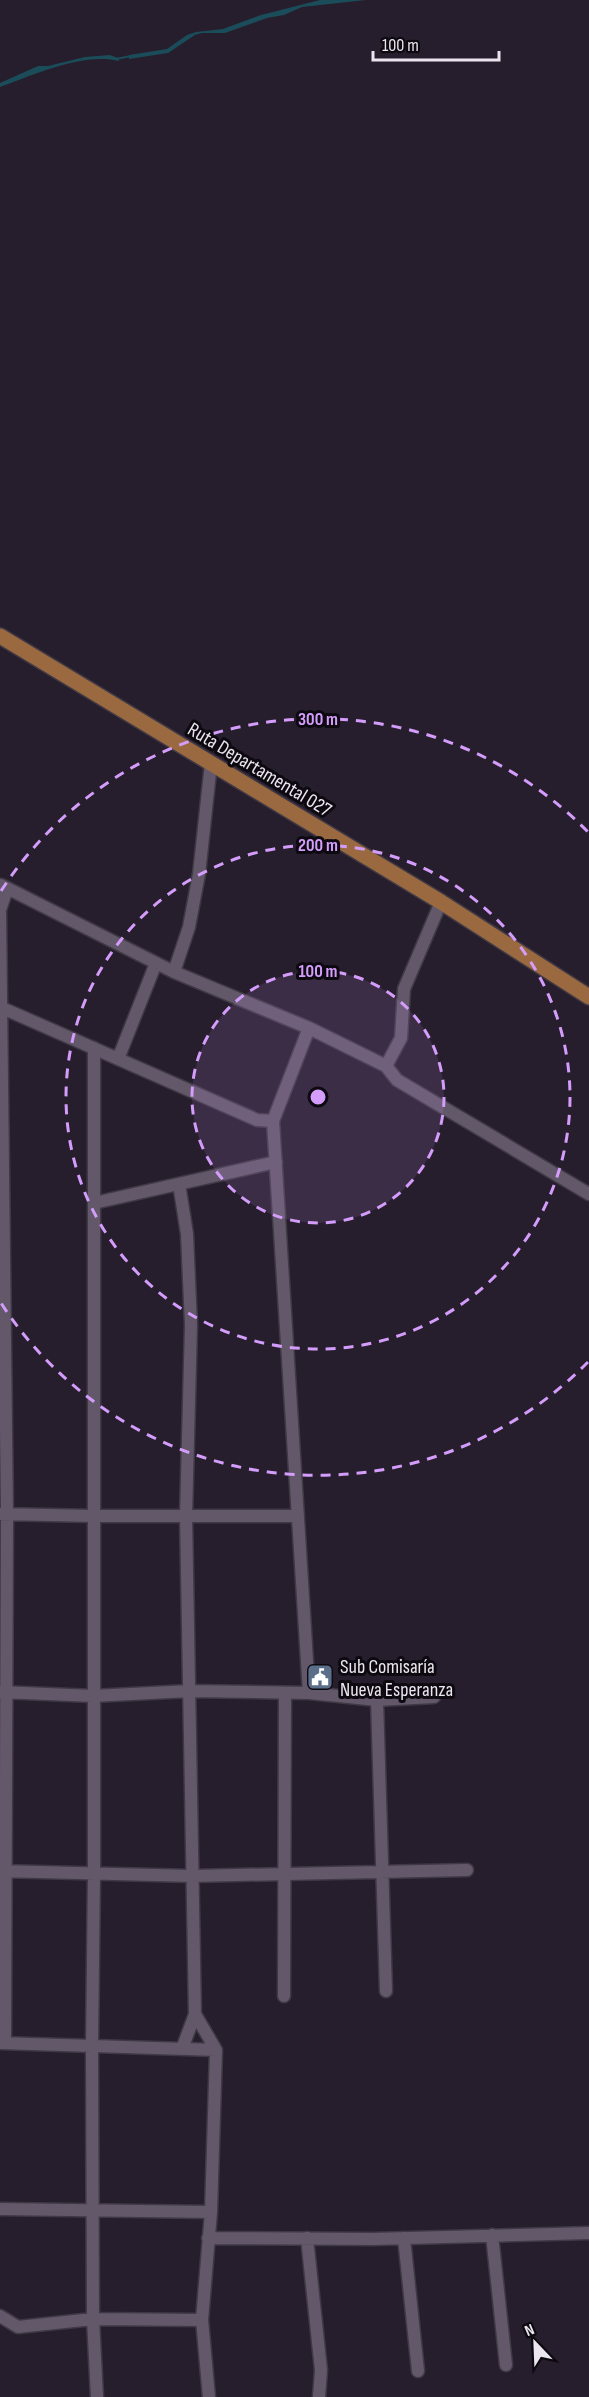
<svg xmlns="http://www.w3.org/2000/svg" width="589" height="2397" viewBox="0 0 589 2397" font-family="'Sofia Sans Condensed',sans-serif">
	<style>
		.water { fill: #1b4c59 }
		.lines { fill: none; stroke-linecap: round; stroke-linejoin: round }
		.stream { stroke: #1b4c59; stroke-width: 2 }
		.minor-casing { stroke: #3f3845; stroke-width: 15 }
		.major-casing { stroke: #3f3845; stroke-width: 18 }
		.minor { stroke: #625869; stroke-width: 12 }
		.major { stroke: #9a693f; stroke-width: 15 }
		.ring { fill: none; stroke: #d49cfb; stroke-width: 3; stroke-dasharray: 10 8 }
		.labels { text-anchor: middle; stroke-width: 6; stroke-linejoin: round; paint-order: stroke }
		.street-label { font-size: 20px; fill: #ebe5ef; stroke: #0d0910 }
		.poi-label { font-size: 20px; fill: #ebe5ef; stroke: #0d0910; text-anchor: start }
		.centre { fill: #d49cfb; stroke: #0d0910; stroke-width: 3 }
		.ring-label { font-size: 18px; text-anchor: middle; font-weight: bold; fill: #d49cfb; stroke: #0d0910; stroke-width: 6; stroke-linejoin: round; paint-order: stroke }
	</style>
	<rect width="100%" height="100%" fill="#261e2c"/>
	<path class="water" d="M320,0H366L302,7L284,15L267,18L225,33H202L195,35L168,53L129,59V55L167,49L187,35L196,32L223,29L261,15Z
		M110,55L118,58L119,61C83,52 33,75 0,87V83L38,66H48L85,57Z"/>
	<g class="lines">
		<path class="stream" d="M116,59L131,56"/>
		<defs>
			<path id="minor" d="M1,885L174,972L189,927L199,874L211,763
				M174,972L309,1028L386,1066L401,1038L404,989L441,902
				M0,1007L257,1120L273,1121
				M94,1048V1873L92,2047L93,2319L97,2397
				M118,1059L156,963
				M386,1066L397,1080L589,1194
				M179,1184L187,1234L191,1325L186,1516L195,2014L182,2049
				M94,1203L276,1162
				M1,1514L94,1516H298
				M1,1692L93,1696L189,1691L309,1693L377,1700L386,1991
				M309,1693L273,1121L309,1028
				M377,1700L434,1697
				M0,1871L192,1876L467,1870
				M284,1996L285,1693
				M0,2043L216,2050L195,2014
				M5,2043L7,1514L0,910L7,889
				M0,2209L211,2212
				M492,2235L506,2365
				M208,2238L373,2239L589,2233
				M307,2238L321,2370L319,2397
				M404,2238L418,2371
				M0,2316L18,2327L93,2319L202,2320
				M209,2397L202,2320L211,2212L216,2050"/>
			<path id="major" d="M0,636L441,902L589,997"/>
		</defs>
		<use href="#minor" class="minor-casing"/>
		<use href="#major" class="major-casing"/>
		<use href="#minor" class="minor"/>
		<use href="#major" class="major"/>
	</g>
	<circle cx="318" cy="1097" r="126" fill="#d49cfb" fill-opacity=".12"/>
	<g class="ring">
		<circle cx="318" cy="1097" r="126"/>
		<circle cx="318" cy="1097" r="252"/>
		<path d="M588 1362A378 378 0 0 1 1 1303M1 891A378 378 0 0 1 588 832"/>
	</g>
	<defs>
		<symbol id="civic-square" viewBox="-11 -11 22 22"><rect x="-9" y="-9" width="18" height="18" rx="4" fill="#5c6f8a" stroke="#0d0910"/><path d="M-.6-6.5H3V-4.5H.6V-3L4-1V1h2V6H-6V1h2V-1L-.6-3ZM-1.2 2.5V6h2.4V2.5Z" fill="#fff"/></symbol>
	</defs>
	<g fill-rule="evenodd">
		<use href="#civic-square" x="305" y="1662" width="30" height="30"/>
	</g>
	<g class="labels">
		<g class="street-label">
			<text transform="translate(260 769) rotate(31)" y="7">Ruta Departamental 027</text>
		</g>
		<g class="poi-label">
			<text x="340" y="1673">Sub Comisaría<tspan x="340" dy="23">Nueva Esperanza</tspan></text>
		</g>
	</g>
	<circle cx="318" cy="1097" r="9" class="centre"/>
	<g class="ring-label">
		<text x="318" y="725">300 m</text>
		<text x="318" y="851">200 m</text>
		<text x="318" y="977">100 m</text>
	</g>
	<g transform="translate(535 2343) rotate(337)" stroke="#0d0910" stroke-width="4.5" paint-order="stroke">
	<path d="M0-4.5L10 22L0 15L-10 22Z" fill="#ebe5ef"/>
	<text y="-9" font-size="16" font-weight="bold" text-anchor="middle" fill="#ebe5ef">N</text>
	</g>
	<path d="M373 51v9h126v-9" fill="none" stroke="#ebe5ef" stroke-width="3"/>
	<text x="382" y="51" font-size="18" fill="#ebe5ef" stroke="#0d0910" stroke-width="4.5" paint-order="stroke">100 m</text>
</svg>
